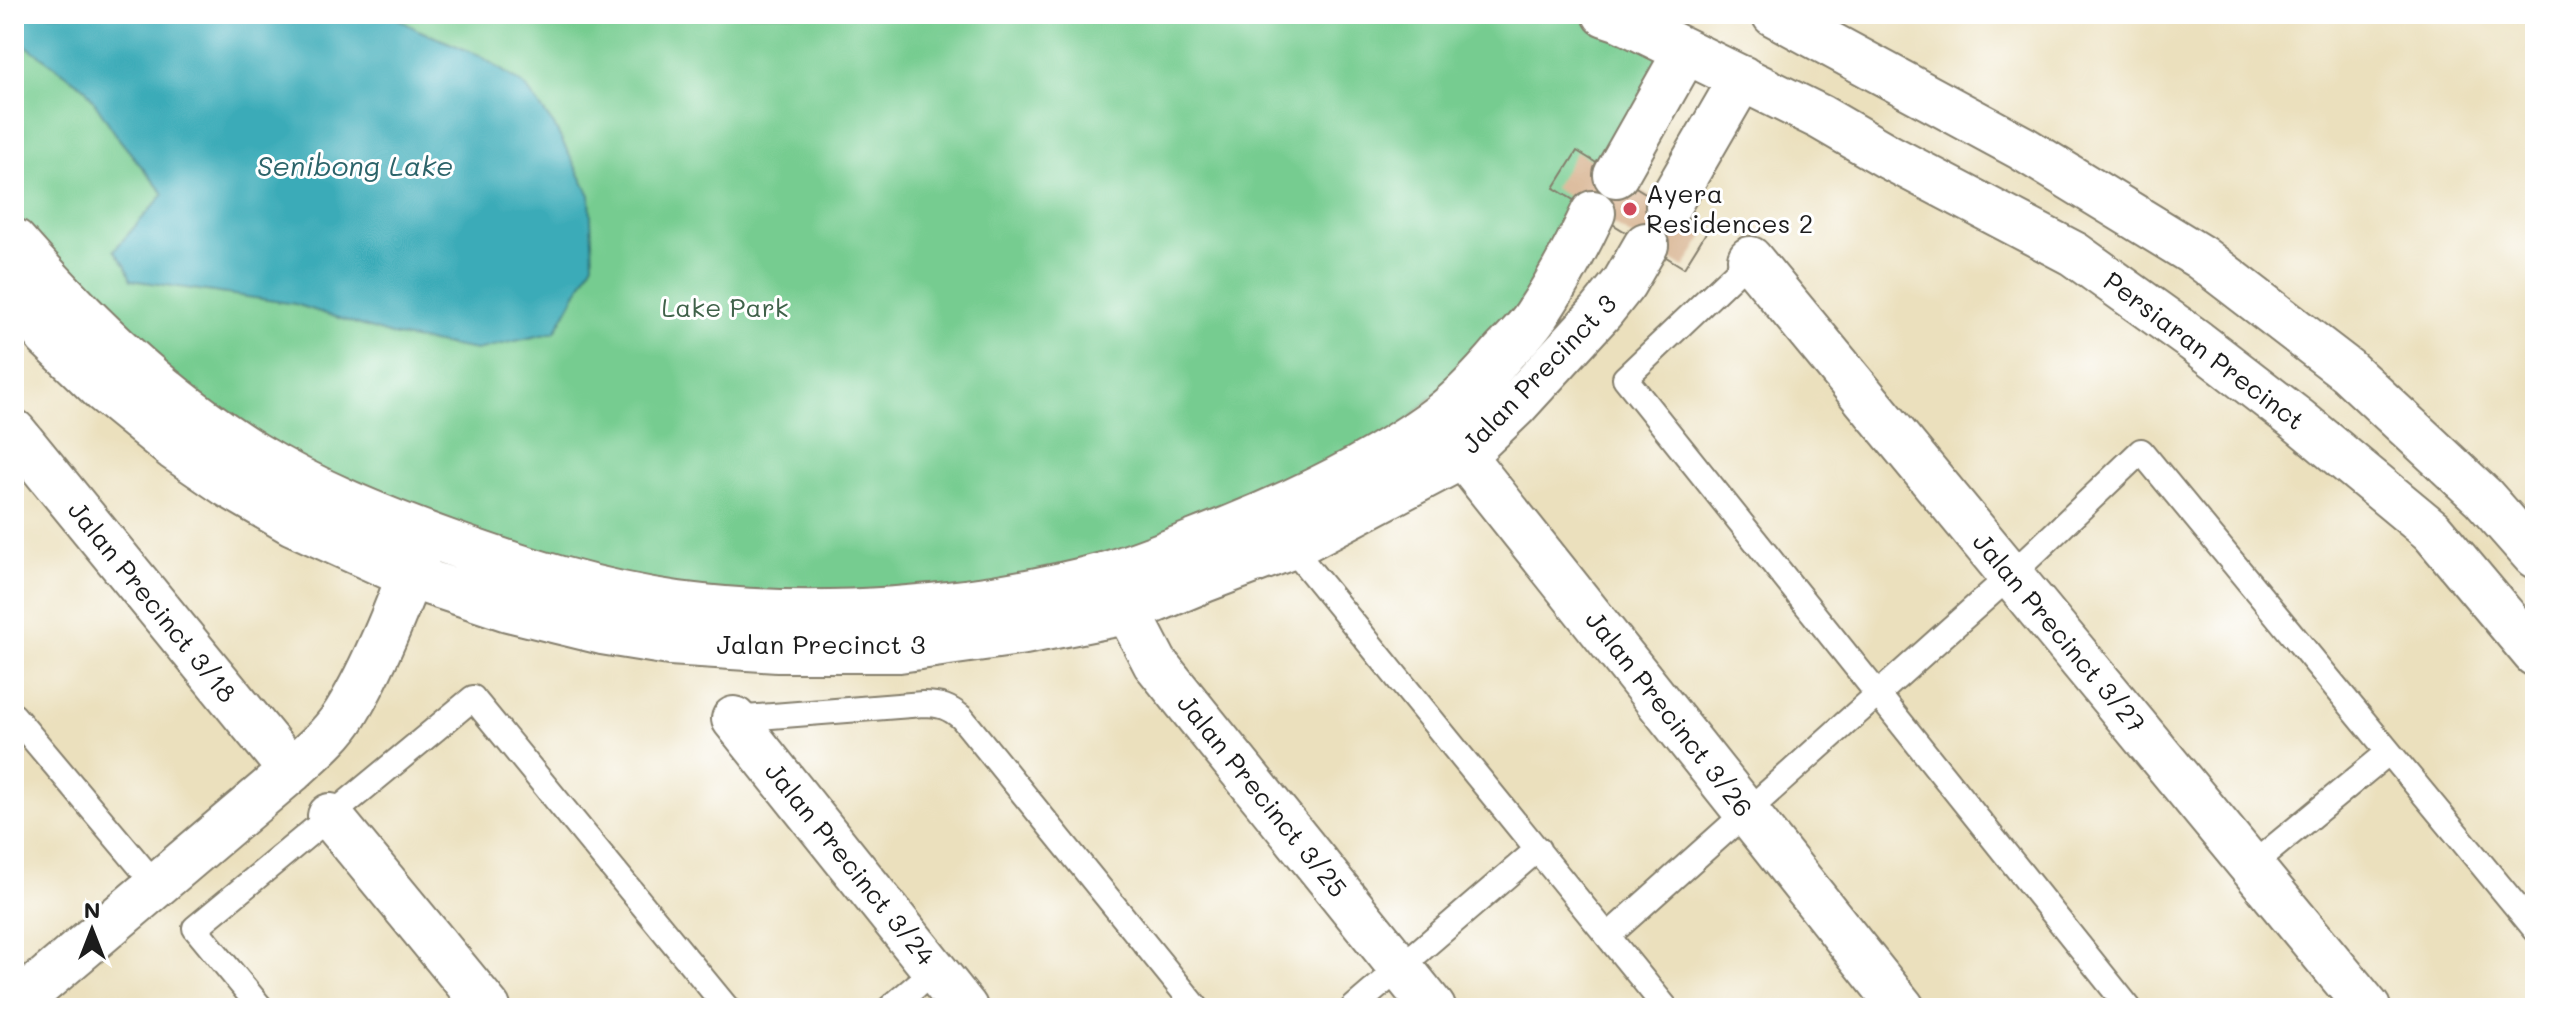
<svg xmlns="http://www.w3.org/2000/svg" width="2549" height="1022" viewBox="0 0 2549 1022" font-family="Mali,sans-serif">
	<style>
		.green { fill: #76cc90; stroke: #497456; stroke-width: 2 }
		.water { fill: #3babb8; stroke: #2c646a; stroke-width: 2 }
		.building { fill: #d3aa83 }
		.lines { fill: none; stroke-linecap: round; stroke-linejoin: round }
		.lane-casing { stroke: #847e6c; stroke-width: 28 }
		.street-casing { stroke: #847e6c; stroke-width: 48 }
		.lane { stroke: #fff; stroke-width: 24 }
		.street { stroke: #fff; stroke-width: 44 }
		.poi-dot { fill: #d1495b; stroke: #fff; stroke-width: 3 }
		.labels { text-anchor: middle; stroke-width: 6; stroke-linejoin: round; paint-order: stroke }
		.poi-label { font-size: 26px; fill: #1c1c1c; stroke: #fff; text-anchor: start }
		.park-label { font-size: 26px; fill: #40624a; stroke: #fff }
		.street-label { font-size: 26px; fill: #1c1c1c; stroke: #fff }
		.water-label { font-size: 28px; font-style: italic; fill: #2c646a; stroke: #fff }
	</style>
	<rect width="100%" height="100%" fill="#fff"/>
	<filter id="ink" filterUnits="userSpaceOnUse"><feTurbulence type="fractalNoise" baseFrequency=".0125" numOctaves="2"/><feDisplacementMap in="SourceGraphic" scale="16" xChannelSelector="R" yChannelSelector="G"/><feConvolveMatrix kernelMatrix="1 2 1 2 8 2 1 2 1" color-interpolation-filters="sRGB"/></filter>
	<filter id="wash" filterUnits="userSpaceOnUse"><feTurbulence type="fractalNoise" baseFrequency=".006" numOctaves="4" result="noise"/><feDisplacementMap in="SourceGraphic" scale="32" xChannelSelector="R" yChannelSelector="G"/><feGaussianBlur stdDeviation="1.8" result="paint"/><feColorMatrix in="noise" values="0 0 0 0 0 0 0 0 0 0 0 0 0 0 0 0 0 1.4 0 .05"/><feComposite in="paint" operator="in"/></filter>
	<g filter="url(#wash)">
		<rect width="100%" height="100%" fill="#ebe0bd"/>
		<path class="green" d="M14,14H1568L1685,53L1556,281L1348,476L1017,593L677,603L255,455L14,240Z"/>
		<path class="water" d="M14,14H390L418,30L479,55L525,86L555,127L590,195L593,263L555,332L476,350L391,335L295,304L131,280L126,266L114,250L164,194L119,139L85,88L14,37Z"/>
		<g id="blocks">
			<path class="building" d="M1577,151L1707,231L1684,268L1554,188Z"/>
		</g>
	</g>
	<g filter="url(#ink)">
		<use href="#blocks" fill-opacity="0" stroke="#847e6c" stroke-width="2"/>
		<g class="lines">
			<defs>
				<path id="lane" d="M1750,259L1625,378L2129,1008
					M1291,547L1666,1008
					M14,716L155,884
					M734,719L923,704C940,704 949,707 962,718L1197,1008
					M2251,866L2389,752
					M1608,936L2011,575L2141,451L2535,929
					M261,1008L195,928L473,698L727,1008
					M890,1008L935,970
					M1353,1008L1538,849"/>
				<path id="street" d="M1605,14L1620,19L1820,117L1889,157L2074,254L2194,340L2298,420L2432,531L2535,654
					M1774,14L2022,148L2200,257L2347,370L2483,497L2535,556
					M1616,175L1685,53
					M1668,206L1742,78
					M14,241C87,324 160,395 254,454C314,491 381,518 447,542C522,569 598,593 678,604C816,622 972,610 1107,574C1148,562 1189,544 1228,529C1300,500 1369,467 1432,422C1459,403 1483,377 1504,352C1515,341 1526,330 1535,317C1557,284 1576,249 1593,213
					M1750,259L2368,1008
					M14,294L47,336L104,391L174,448L228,485L293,523L409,576L508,609L602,632L670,643L778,650H899L1025,632L1127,612L1204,580L1291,547L1463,456L1515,406L1601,312L1624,283L1646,245
					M14,432L291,771
					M1444,432L1902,1008
					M1115,586L1155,663L1433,1008
					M734,719L965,1008
					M330,816L488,1008
					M14,1006L291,771C310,753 332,736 346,713C375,666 399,603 419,551"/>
			</defs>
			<use href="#lane" class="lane-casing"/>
			<use href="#street" class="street-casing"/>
			<use href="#lane" class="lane"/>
			<use href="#street" class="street"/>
		</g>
	</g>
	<circle class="poi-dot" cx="1630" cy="209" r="8"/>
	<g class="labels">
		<g class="poi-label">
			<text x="1646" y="203">Ayera<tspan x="1646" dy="30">Residences 2</tspan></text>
		</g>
		<g class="park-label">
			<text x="725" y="317">Lake Park</text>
		</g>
		<g class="street-label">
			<text transform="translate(2204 351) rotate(37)" y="9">Persiaran Precinct</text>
			<text transform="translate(1539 374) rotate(-46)" y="9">Jalan Precinct 3</text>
			<text transform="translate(152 602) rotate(51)" y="9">Jalan Precinct 3/18</text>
			<text transform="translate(2059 633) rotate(50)" y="9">Jalan Precinct 3/27</text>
			<text x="821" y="654">Jalan Precinct 3</text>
			<text transform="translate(1669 714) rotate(52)" y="9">Jalan Precinct 3/26</text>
			<text transform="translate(1262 796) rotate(51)" y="9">Jalan Precinct 3/25</text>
			<text transform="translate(850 864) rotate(51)" y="9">Jalan Precinct 3/24</text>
		</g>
		<g class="water-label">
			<text x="355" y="176">Senibong Lake</text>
		</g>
	</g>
	<rect width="2549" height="1022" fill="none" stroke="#fff" stroke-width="48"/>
	<g transform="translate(92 930)" stroke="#ffffff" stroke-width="6" paint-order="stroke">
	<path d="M0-6L14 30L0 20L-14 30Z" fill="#1c1c1c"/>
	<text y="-12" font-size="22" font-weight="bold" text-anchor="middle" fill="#1c1c1c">N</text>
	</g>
</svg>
